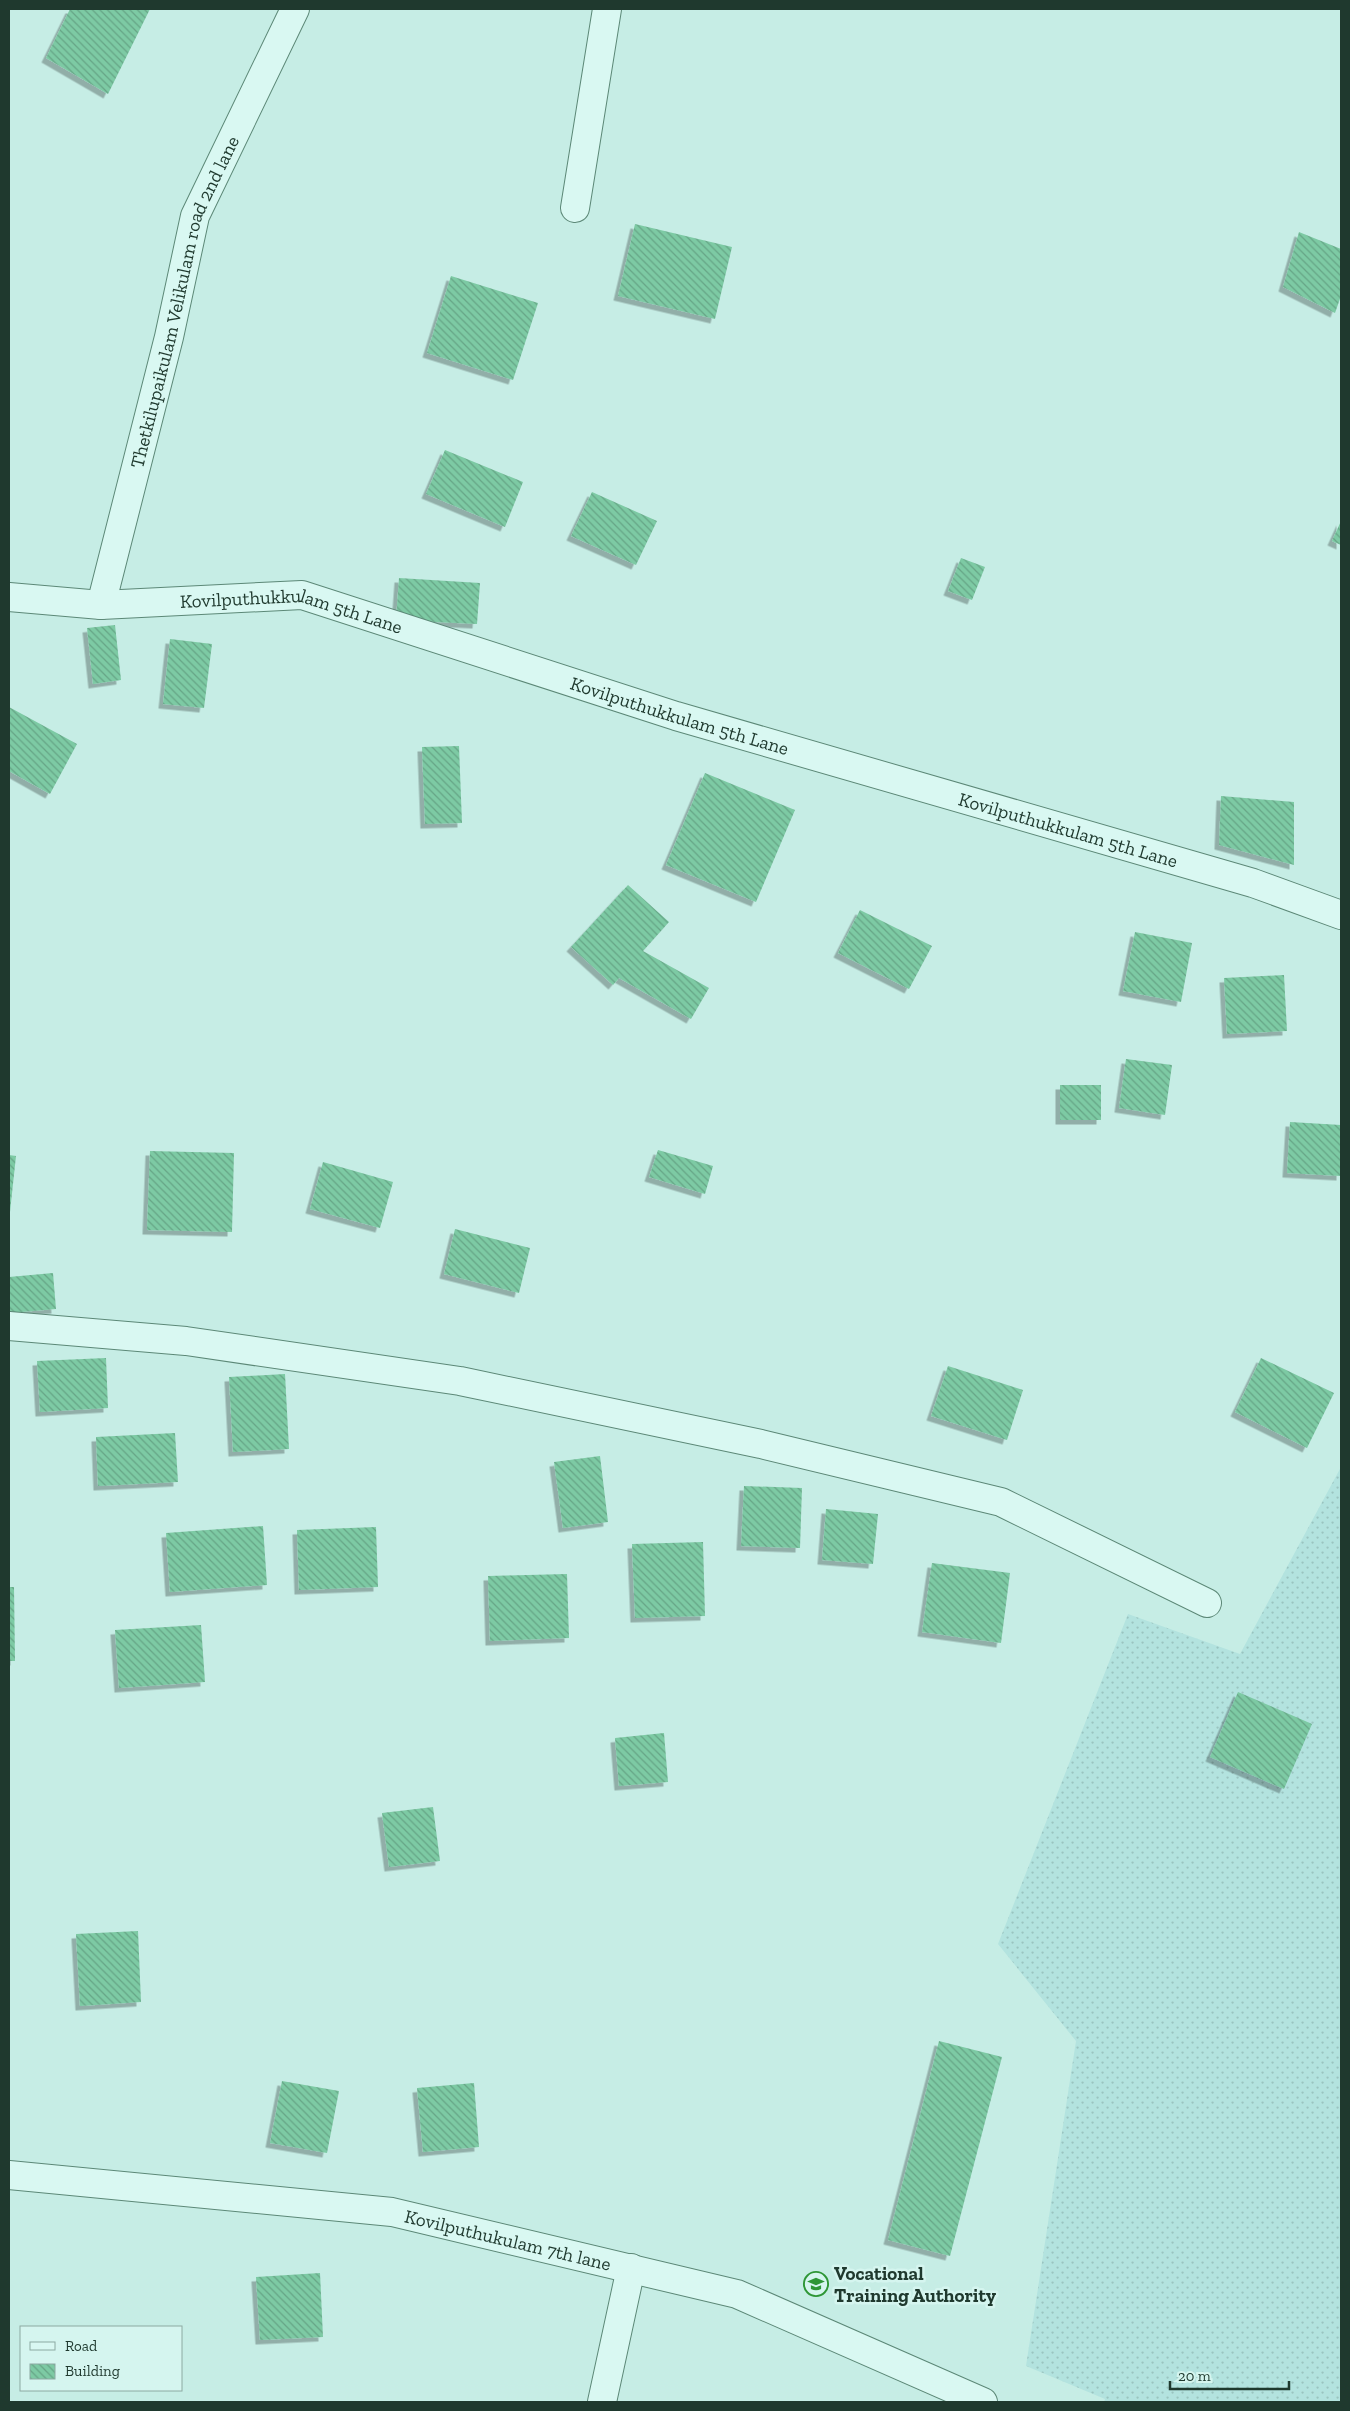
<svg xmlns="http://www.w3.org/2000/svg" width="1350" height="2411" viewBox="0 0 1350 2411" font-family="'Zilla Slab',serif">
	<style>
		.farmland { fill: url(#farmland-dots) }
		.building { fill: url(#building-back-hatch); filter: url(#shadow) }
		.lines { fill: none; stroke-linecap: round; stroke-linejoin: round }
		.minor-casing { stroke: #5c8877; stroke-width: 30 }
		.minor { stroke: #d9f8f2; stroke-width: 28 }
		.labels { text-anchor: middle; stroke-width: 5; stroke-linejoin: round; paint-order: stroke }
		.street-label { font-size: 19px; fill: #1f392e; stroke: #d5f5ef }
		.poi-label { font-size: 19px; font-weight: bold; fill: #1f392e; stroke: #d5f5ef; text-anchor: start }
	</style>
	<defs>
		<pattern id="farmland-dots" width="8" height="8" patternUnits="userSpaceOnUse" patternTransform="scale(1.25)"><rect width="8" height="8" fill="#b3e3df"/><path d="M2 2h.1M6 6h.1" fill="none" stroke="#9ac4c0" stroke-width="1.8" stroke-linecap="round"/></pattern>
		<pattern id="building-back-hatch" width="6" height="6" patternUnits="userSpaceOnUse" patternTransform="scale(1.25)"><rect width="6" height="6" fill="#7dcaa4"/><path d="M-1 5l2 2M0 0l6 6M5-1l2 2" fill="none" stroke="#66a586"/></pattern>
		<filter id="shadow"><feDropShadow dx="-4.5" dy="4.5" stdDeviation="0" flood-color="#0004"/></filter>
	</defs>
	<rect width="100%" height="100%" fill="#c6ede5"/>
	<path class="farmland" d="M1341,1467V2402H1104L1105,2399L1026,2366L1076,2041L998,1944L1128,1614L1240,1654Z"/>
	<path class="building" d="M70,9H150L108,94L46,58Z
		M635,224L732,247L715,319L618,296Z
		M1299,232L1341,249V296L1335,313L1283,287Z
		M451,276L538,303L513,380L427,353Z
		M445,450L523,482L505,527L426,494Z
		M592,492L657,521L636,565L571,536Z
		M1341,521V545L1332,541Z
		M961,558L985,567L972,600L948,591Z
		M399,578L480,583L477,624L396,620Z
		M115,625L121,680L93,684L87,628Z
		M170,639L212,644L204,708L163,704Z
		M9,707L77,744L50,794L9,771Z
		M459,746L462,823L425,824L422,747Z
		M705,773L795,810L756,902L666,865Z
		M1221,796L1294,802V865L1219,845Z
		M628,885L669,922L643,951L709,988L691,1019L619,978L613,985L571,947Z
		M860,910L932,946L909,989L838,953Z
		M1135,932L1192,943L1181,1002L1123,991Z
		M1284,975L1287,1031L1227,1034L1224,978Z
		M1126,1059L1172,1065L1165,1115L1119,1108Z
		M1060,1085H1101V1120H1060Z
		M1290,1122L1341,1125V1176L1287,1173Z
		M658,1150L713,1166L705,1194L649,1177Z
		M150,1151L234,1153L232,1232L147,1230Z
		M9,1155L16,1156L10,1212H9Z
		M323,1162L393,1182L380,1228L310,1209Z
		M455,1229L530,1248L519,1293L444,1274Z
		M53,1273L56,1309L9,1313V1277Z
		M106,1358L108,1408L40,1412L37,1361Z
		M1261,1358L1334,1393L1307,1448L1235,1412Z
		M948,1366L1023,1390L1007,1440L931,1416Z
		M285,1374L289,1449L233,1452L229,1377Z
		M175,1433L178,1482L98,1486L96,1437Z
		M600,1456L608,1522L563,1528L554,1462Z
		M744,1486L802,1488L800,1548L741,1546Z
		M826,1509L878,1514L873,1564L822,1560Z
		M263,1526L267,1585L170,1592L166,1533Z
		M376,1527L378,1587L299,1590L297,1530Z
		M703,1542L705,1616L635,1618L632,1544Z
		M932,1563L1010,1573L1001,1643L922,1632Z
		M567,1574L569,1638L490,1641L488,1576Z
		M9,1587H14L15,1661H9Z
		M201,1625L205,1682L119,1688L115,1630Z
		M1238,1692L1312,1724L1284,1789L1210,1757Z
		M664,1733L668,1782L619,1786L615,1738Z
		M433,1807L440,1861L389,1867L382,1813Z
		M138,1931L141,2002L80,2006L76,1934Z
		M939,2041L1002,2057L950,2256L888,2240Z
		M282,2081L339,2091L327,2153L270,2143Z
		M474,2083L479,2147L423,2152L417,2088Z
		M320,2273L323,2337L260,2340L256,2277Z"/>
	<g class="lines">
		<defs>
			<g id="minor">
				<path d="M575,208L607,9"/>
				<path id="s1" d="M9,597L101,605L302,595L676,716L1253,883L1341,915"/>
				<path id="s2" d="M101,605L169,337L195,216L295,9"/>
				<path d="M9,1326L186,1341L460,1381L761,1444L1001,1502L1207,1603"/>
				<path id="s3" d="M9,2175L392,2212L737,2294L983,2402"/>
				<path d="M602,2402L631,2268"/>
			</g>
		</defs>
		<use href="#minor" class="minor-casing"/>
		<use href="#minor" class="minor"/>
	</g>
	<defs>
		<symbol id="university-ring" viewBox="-11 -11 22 22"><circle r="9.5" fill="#d5f5ef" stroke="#2e9636" stroke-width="1.5"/><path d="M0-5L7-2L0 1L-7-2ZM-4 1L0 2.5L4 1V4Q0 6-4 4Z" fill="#2e9636"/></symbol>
	</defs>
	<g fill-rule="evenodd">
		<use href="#university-ring" x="802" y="2270" width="28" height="28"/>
	</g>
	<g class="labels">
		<g class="street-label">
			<text dy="7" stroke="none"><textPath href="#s2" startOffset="315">Thetkilupaikulam Velikulam road 2nd lane</textPath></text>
			<text dy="7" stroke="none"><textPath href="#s1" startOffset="285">Kovilputhukkulam 5th Lane</textPath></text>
			<text dy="7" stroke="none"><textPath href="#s1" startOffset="690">Kovilputhukkulam 5th Lane</textPath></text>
			<text dy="7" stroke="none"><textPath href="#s1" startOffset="1095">Kovilputhukkulam 5th Lane</textPath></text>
			<text dy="7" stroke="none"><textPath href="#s3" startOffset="504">Kovilputhukulam 7th lane</textPath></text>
		</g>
		<g class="poi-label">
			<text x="834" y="2280">Vocational<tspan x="834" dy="22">Training Authority</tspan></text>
		</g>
	</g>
	<rect width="1350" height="2411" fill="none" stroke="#1f392e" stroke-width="20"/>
	<rect x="20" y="2326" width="162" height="65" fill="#d5f5ef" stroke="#8caaa2"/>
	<rect x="30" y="2342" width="25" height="8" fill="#d9f8f2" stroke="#8caaa2"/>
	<text x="65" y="2351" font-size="15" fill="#1f392e">Road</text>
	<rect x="30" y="2364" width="25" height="15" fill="url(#building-back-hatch)" stroke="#8caaa2"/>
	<text x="65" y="2376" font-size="15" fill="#1f392e">Building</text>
	<path d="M1170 2381v8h119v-8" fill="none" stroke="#1f392e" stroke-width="2.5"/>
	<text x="1178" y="2381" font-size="15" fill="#1f392e" stroke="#d5f5ef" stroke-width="4" paint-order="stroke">20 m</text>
</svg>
